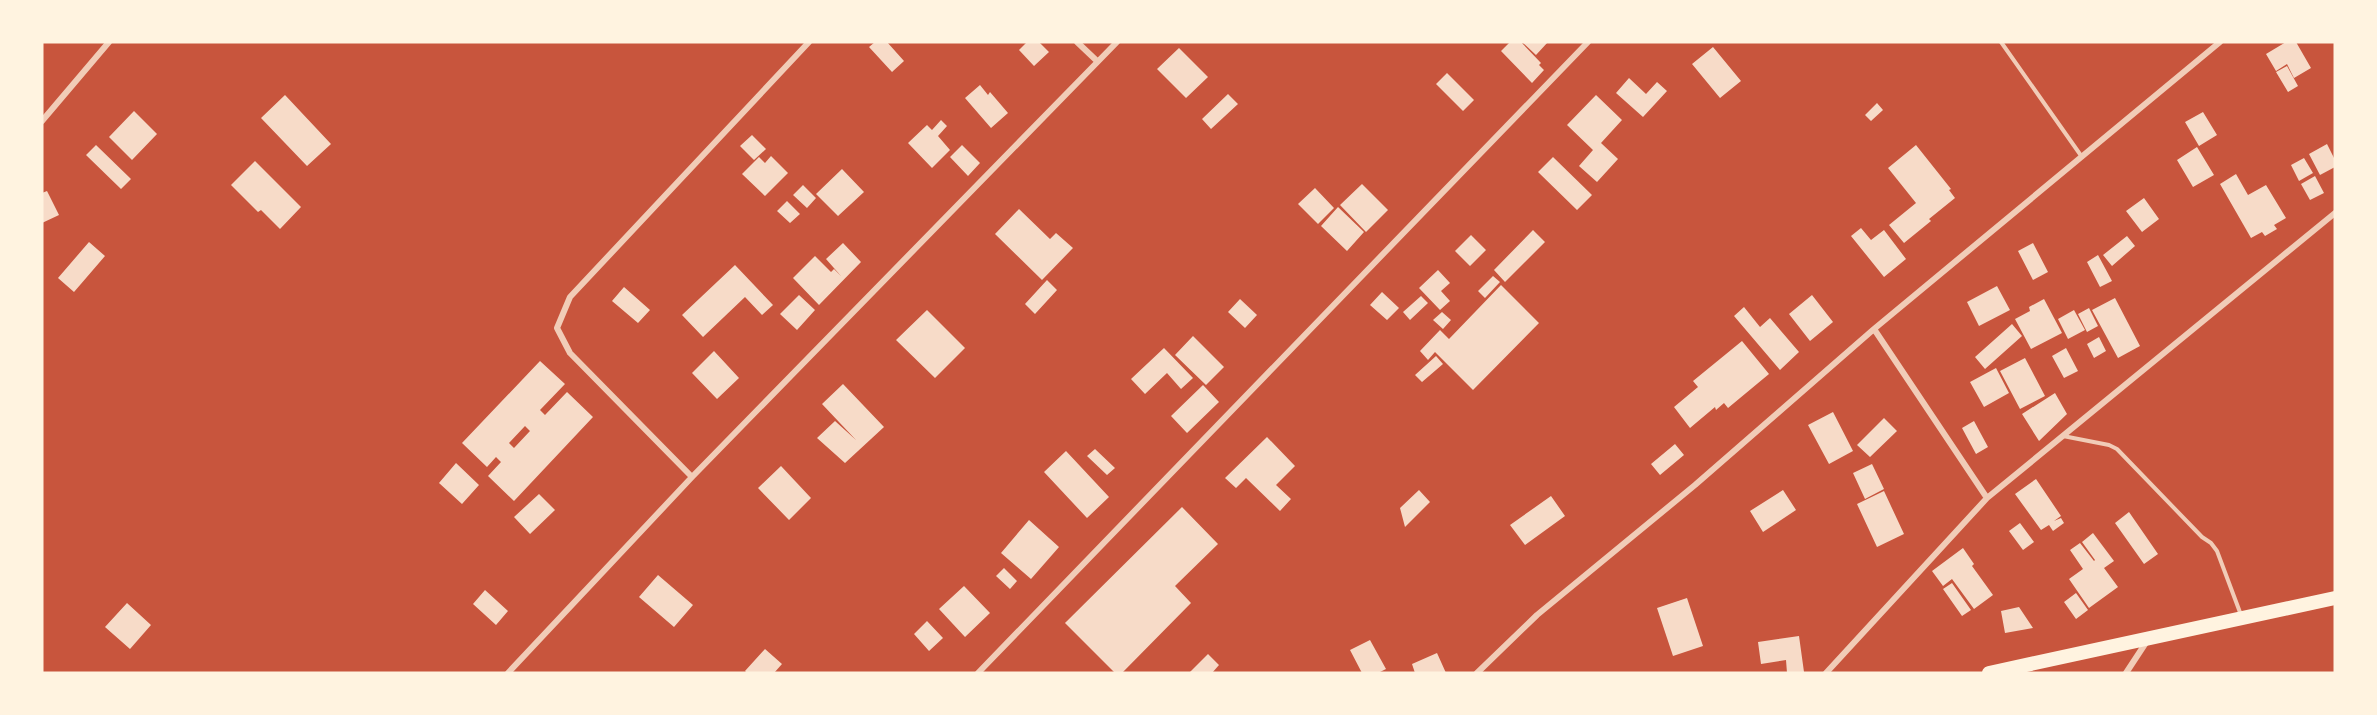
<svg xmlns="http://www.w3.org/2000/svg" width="2377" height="715" viewBox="0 0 2377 715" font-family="'Fira Sans Condensed',sans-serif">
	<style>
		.building { fill: #f7dbc8; fill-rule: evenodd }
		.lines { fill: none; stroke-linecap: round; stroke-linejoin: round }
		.service { stroke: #f1ccb7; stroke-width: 4 }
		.minor { stroke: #f1ccb7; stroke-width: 6 }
		.primary { stroke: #fff3e0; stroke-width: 14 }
	</style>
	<rect width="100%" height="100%" fill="#c8553d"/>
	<path class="building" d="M875,42H887L904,61L892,72L869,47Z
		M1027,42H1039L1049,52L1034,66L1019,50Z
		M1510,42H1521L1541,63L1539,65L1544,70L1532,83L1501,51Z
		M1522,42H1548L1536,55Z
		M2286,42H2296L2311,68L2294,78L2287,64L2276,71L2266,54Z
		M1713,47L1741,81L1720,98L1692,64Z
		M1179,48L1208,77L1186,98L1157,69Z
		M2287,66L2298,86L2288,92L2276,72Z
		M1447,73L1474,100L1463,111L1436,84Z
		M1629,78L1646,94L1657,82L1667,91L1643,117L1616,93Z
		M980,85L988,95L990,92L1008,113L991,128L965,98Z
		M1228,94L1238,104L1211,129L1202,119Z
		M285,95L331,144L307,166L261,118Z
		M1596,95L1622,120L1601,143L1618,159L1597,182L1579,166L1593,150L1567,125Z
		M1877,103L1883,110L1871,121L1865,115Z
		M134,111L157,134L132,160L109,137Z
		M2203,112L2217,135L2199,146L2185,122Z
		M941,120L947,126L938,136L950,150L932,168L908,143L927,125L932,130Z
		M752,135L766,149L754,160L740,146Z
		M2327,144L2335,160V167L2320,175L2309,154Z
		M96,145L131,179L121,189L86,155Z
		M962,145L980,163L968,176L950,157Z
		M1916,145L1951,189L1949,190L1955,198L1929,219L1931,221L1904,243L1889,225L1916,203L1888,168Z
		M2197,147L2214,175L2193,187L2177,160Z
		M771,156L788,173L765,196L742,174L759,157L765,163Z
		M1553,157L1592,195L1577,210L1538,172Z
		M2304,158L2313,173L2299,181L2291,165Z
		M255,161L301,207L280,229L261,210L258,212L231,185Z
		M842,169L864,192L838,216L816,194Z
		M2236,174L2248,195L2266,185L2286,218L2274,225L2277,229L2265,236L2262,232L2251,238L2220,184Z
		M2315,176L2324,193L2310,200L2301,184Z
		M1362,184L1388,210L1366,232L1340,205Z
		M803,185L816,198L807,208L793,195Z
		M1315,188L1334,208L1318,224L1298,204Z
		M47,191L59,215L42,223V193Z
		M2144,198L2159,219L2142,232L2126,211Z
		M787,201L800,214L790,223L777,211Z
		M1338,207L1364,232L1347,251L1321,226Z
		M1019,209L1050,239L1056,233L1073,248L1042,280L995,234Z
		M1861,228L1871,240L1884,230L1906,259L1884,277L1851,236Z
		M1533,230L1545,242L1505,282L1494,270Z
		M1471,235L1486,250L1470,266L1455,251Z
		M2127,236L2135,246L2112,266L2103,255Z
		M89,242L105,256L74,292L58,278Z
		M843,243L861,262L819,305L793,278L815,256L831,272L834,269L841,276L826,259Z
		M2033,243L2048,272L2033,280L2018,251Z
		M2098,255L2112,281L2100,287L2087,262Z
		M735,265L773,305L762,315L745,297L703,337L682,315Z
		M1438,270L1450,283L1441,291L1450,301L1440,310L1419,288Z
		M1493,276L1500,282L1485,298L1478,291Z
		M1047,280L1057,290L1035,314L1025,304Z
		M1501,285L1539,323L1473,390L1435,352L1428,360L1420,351L1440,330L1449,339Z
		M1997,286L2010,310L1979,326L1967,302Z
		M624,287L650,310L638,323L612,301Z
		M1382,292L1399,308L1387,320L1370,305Z
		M799,295L815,310L797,330L780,314Z
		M1812,295L1833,322L1810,341L1789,314Z
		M1421,296L1428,303L1410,320L1403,312Z
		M2115,298L2140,346L2118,358L2092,310Z
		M1240,299L1257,315L1245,328L1228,312Z
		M2044,299L2062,333L2031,349L2015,319L2030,311L2029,307Z
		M1744,307L1760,327L1770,318L1799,352L1780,370L1734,316Z
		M2089,308L2098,326L2087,332L2078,314Z
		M927,310L965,348L935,378L896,340Z
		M2074,310L2085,330L2068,339L2058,319Z
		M1442,312L1451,320L1443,329L1433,320Z
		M2012,324L2022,336L1985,369L1975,357Z
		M1193,336L1224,367L1206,385L1175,355Z
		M2099,337L2106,351L2094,358L2087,344Z
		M1742,341L1769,374L1728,408L1724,403L1716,410L1715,407L1690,428L1674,407L1698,387L1693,381Z
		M1164,348L1193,378L1181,389L1167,373L1145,394L1131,379Z
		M2066,348L2078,371L2064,378L2052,356Z
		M714,351L739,378L717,399L692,373Z
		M1436,356L1443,364L1422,382L1415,375Z
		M2025,358L2045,396L2020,409L2000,371Z
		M540,361L565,384L540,410L545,415L567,392L593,417L514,501L488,476L501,462L496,457L487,467L462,443ZM525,426L530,431L514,448L509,443Z
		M1996,368L2009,393L1984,407L1970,382Z
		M843,384L884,427L845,463L817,438L835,421L856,440L822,404Z
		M1203,385L1219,402L1187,433L1171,416Z
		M2055,393L2067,414L2039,441L2022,414Z
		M1833,412L1853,451L1829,464L1808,425Z
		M1884,418L1897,431L1870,457L1857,445Z
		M1974,421L1988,447L1976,454L1962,428Z
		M1267,437L1295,466L1276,485L1291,499L1280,511L1246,478L1236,488L1225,478Z
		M1675,444L1684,455L1660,475L1651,464Z
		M1095,449L1115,468L1107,475L1087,456Z
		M1066,451L1109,497L1087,518L1044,472Z
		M456,463L479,485L462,504L439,483Z
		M1872,464L1884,489L1865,499L1853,473Z
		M781,466L811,498L789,520L758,488Z
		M2036,479L2061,516L2054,521L2061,518L2064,523L2053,531L2049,525L2041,530L2015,494Z
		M1419,490L1430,502L1405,527L1400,508Z
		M1783,490L1796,510L1763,532L1750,511Z
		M1884,491L1904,534L1877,547L1857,504Z
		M539,494L555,510L530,534L514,517Z
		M1551,496L1565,516L1525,545L1510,525Z
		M1182,507L1218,544L1175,586L1191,603L1122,673H1115L1065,623Z
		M2129,512L2158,554L2144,564L2115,523Z
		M1029,520L1059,547L1031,579L1001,553Z
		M2020,523L2034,542L2023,550L2009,531Z
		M2093,533L2114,561L2104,568L2118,587L2089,608L2069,579L2083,569L2070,550L2080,543L2094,561L2095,560L2082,542Z
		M1963,548L1974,564L1972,566L1993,595L1974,609L1952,579L1943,586L1932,571Z
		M1004,568L1017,581L1010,589L996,576Z
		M658,575L693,605L674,627L639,597Z
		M1952,583L1971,610L1962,616L1943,589Z
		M964,586L990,613L965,637L939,609Z
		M485,590L508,611L496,625L473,604Z
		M2076,593L2088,610L2076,619L2064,602Z
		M1687,598L1703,646L1673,656L1657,608Z
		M127,603L151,625L130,649L105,627Z
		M2019,607L2033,628L2005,633L2001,611Z
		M927,621L943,638L929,651L914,634Z
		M1799,636L1804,672L1787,673L1786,660L1761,664L1758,642Z
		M1370,640L1386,669L1378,673H1362L1350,650Z
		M765,649L782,664L774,673H747L745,671Z
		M1437,653L1446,673H1415L1412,664Z
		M1208,654L1219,665L1212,673H1189Z"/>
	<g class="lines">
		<path class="service" d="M2001,42L2082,157
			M2063,436L2109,445L2117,449L2202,537L2211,543L2217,551L2241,615"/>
		<path class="minor" d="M1077,42L1097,61
			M42,121L109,42
			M1874,329L1987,498
			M692,477L570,353L557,328L570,297L809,42
			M508,673L692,477L1117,42
			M978,673L1588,42
			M1477,673L1537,615L1695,485L1874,329L2220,42
			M1826,673L1987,498L2335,213
			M2126,673L2147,641"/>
		<path class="primary" d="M1989,673L2335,598"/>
	</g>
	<rect width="2377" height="715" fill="none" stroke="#fff3e0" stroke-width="87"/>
</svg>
